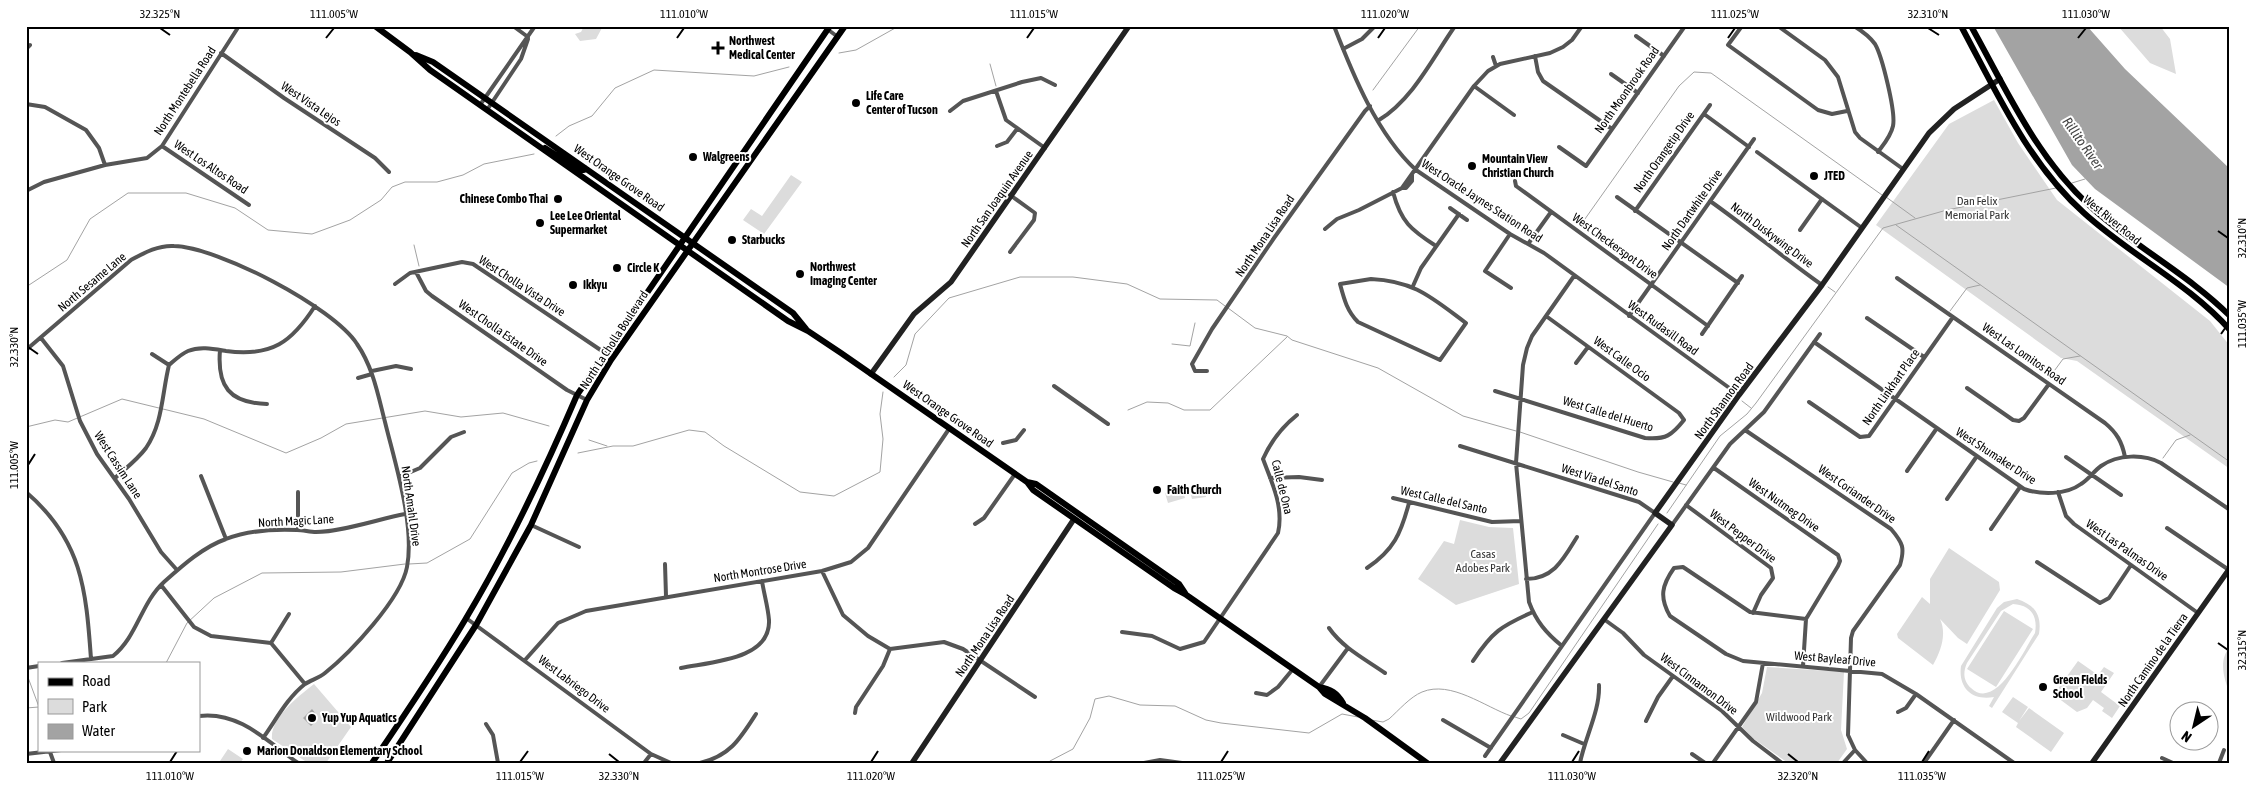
<svg xmlns="http://www.w3.org/2000/svg" width="2256" height="789" viewBox="0 0 2256 789" font-family="'Asap Condensed',sans-serif">
	<style>
		.green { fill: #dcdcdc; fill-rule: evenodd }
		.water { fill: #a3a3a3 }
		.lines { fill: none; stroke-linecap: round; stroke-linejoin: round }
		.stream { stroke: #a3a3a3; stroke-width: 1 }
		.street { stroke: #555; stroke-width: 4 }
		.secondary { stroke: #222; stroke-width: 5.5 }
		.primary { stroke: #000; stroke-width: 6 }
		.ticks { fill: none; stroke: #000; stroke-width: 2 }
		.poi-dot { fill: #000; stroke: #fff; stroke-width: 2 }
		.labels { text-anchor: middle; stroke-width: 4; stroke-linejoin: round; paint-order: stroke }
		.poi-label { font-size: 12px; font-weight: bold; fill: #000; stroke: #fff; text-anchor: start }
		.street-label { font-size: 12px; fill: #000; stroke: #fff }
		.park-label { font-size: 12px; fill: #333; stroke: #fff }
		.water-label { font-size: 14px; font-style: italic; fill: #444; stroke: #fff }
		.neatline { fill: none; stroke: #000; stroke-width: 2 }
		.ticks-label { font-size: 12px; text-anchor: middle; fill: #000 }
	</style>
	<rect width="100%" height="100%" fill="#fff"/>
	<path class="green" d="M584,26H603L596,39L580,41L575,34L581,32Z
		M2118,26H2160L2170,39L2176,74L2150,63Z
		M1994,100L2018,143L2057,200L2210,321L2230,346V469L2077,361L2061,358L1876,225L1949,124Z
		M791,175L802,182L764,234L743,220L751,209L762,216Z
		M1205,487L1206,497L1192,499L1189,488Z
		M1182,488L1185,498L1168,503L1165,493Z
		M1460,520L1489,527L1513,528L1519,584L1456,605L1418,579L1444,541L1454,544Z
		M1949,548L1999,582L2000,590L1967,644L1958,638L1940,619C1947,634 1941,651 1933,665L1898,638L1897,634L1922,597L1930,604V579Z
		M2017,599C2035,605 2042,615 2039,634L1992,708L1989,706L1994,697C1972,701 1958,688 1961,666L1997,608L2004,602ZM2013,604C2031,605 2038,616 2035,633C2024,650 1996,712 1971,688C1963,681 1963,672 1967,663L2001,611Z
		M2004,611L2033,629L1996,687L1967,669Z
		M2230,647V694C2224,679 2218,660 2230,647Z
		M2078,661L2098,675L2104,667L2114,673L2101,692L2120,706L2112,718L2102,711L2104,708L2093,700L2087,708L2077,712L2058,698L2057,690Z
		M1767,667L1844,672L1841,730L1847,749L1837,763H1788L1754,739L1742,727L1762,693Z
		M314,684L351,727L326,763H308L272,739C270,718 299,696 314,684Z
		M2013,697L2028,707L2019,721L2029,708L2064,733L2051,752L2016,727L2018,723L2002,712Z
		M228,749L243,759L240,763H223L220,761Z"/>
	<path class="water" d="M1993,26H2087L2125,69L2229,168L2230,288L2095,189L2072,165Z
		M312,709L316,714L312,718L315,722L311,726L303,718Z"/>
	<g class="lines">
		<path class="stream" d="M839,53L856,50L897,27L917,26
			M990,64L996,86
			M1373,90L1420,26
			M556,136L569,126L592,116L615,88L654,70L754,76L789,67
			M2072,183L2085,179
			M1886,197L1915,218
			M1896,225L2230,462
			M1580,226L1679,86L1694,72L1711,73L1882,195
			M414,245L419,266
			M26,287L67,260L90,219L128,193H186L235,208L268,230L312,234L350,220L381,200L392,187L405,182H437L463,175L484,164L534,154
			M1828,287L1835,292
			M1228,308L1255,328L1287,336L1292,340L1378,368L1463,416L1516,431
			M1950,311L1967,288L1980,285
			M1172,344L1190,346L1195,323
			M894,377L906,365L915,334L949,298L1020,277H1073L1127,284L1160,299L1217,300L1225,306
			M2049,378L2063,359L2080,356
			M1742,401L1751,408
			M1128,410L1147,402L1168,403L1184,410H1210L1287,337
			M26,427L55,420L68,422L122,399L204,419L286,453L321,438L346,424L425,411L461,417L503,413L549,426
			M1520,432L1638,472L1673,482
			M589,440L607,446
			M578,453L613,446H633L689,430L705,432L724,446L800,492L834,496L880,472L883,439L880,414L883,392
			M2163,458L2176,440L2190,435
			M1679,483L1686,485
			M1667,513L1720,436L1747,414L1756,403L1883,228L1947,210L2056,188
			M409,564L427,563L470,539L512,473L529,463L537,461
			M166,663L187,623L214,598L262,573L341,572L405,564
			M26,672L39,707L26,708
			M1515,717L1521,719L1529,713L1658,524
			M1371,720L1383,722L1389,719C1399,710 1410,697 1422,692C1451,680 1485,707 1511,716
			M1050,761L1073,749L1090,718L1095,699L1109,696L1140,705L1175,706L1206,720L1221,723L1309,733L1342,714L1358,717"/>
		<path class="street" d="M513,26L528,37
			M823,26L838,37
			M1334,26C1353,75 1377,134 1416,170L1510,234L1544,253L1739,395
			M1742,26L1728,45L1818,110L1832,114L1847,111
			M1778,26L1825,60L1838,77L1855,132L1860,138L1903,169
			M1854,26C1862,31 1870,37 1875,44C1882,56 1896,112 1893,126C1891,136 1884,144 1878,152
			M1636,36L1664,56
			M26,49L30,45
			M1343,49L1362,39L1375,26
			M221,53L284,98L375,158L389,172
			M1535,56L1538,72L1543,81L1612,129
			M1493,57L1496,66
			M1611,74L1638,93
			M1474,86L1514,115
			M996,91L1006,120L1045,148
			M26,104L45,107L86,130L99,148L105,165
			M480,105L535,26
			M487,110L521,59L528,39
			M950,111L963,101L1022,82L1041,78L1055,85
			M1704,114L1749,147
			M1379,120C1413,99 1432,59 1455,26
			M162,146L249,205
			M997,146L1007,142L1017,129
			M1559,147L1586,166L1685,26
			M1757,152L1862,228
			M1515,181L1516,186L1708,326
			M1402,188L1474,86L1488,71L1500,64L1550,53L1563,47L1572,40L1582,26
			M26,191L44,182L105,165L147,158L162,146L239,26
			M1393,192C1401,222 1411,230 1436,246
			M1617,197L1738,283
			M1710,201C1748,228 1784,258 1822,285
			M1450,208L1467,220
			M1635,211L1710,105
			M1325,229L1337,219L1359,210L1402,188H1406L1412,181V175
			M1800,230L1822,199
			M1510,234L1485,271L1511,288
			M1528,244L1551,212
			M1010,252L1034,220L1035,213L1010,195
			M416,272L426,291L432,296L567,390L587,400
			M1897,278L2105,423C2117,433 2122,442 2125,457
			M1371,279C1415,281 1432,298 1466,323L1440,360L1358,322C1347,311 1344,299 1340,284Z
			M395,284L410,273L462,262L473,264L605,353
			M1413,286L1421,268L1459,214
			M1629,316L1754,139
			M1867,318L1924,357
			M1702,334L1742,276
			M41,338L63,366L80,421L97,454L129,499L161,552L177,570
			M1814,342L2024,489C2041,495 2066,495 2081,484C2089,479 2094,471 2101,466C2118,454 2144,454 2161,463L2230,510
			M26,350L131,260C144,253 158,245 174,246C218,247 333,307 357,344C373,367 378,395 385,422C395,463 415,525 407,567C401,599 350,653 325,673C319,678 311,680 305,684C287,698 276,720 263,738
			M220,350C217,386 229,403 267,404
			M152,354L169,365
			M1576,363L1588,347
			M372,371L396,366L411,369
			M1207,371H1195L1192,364L1212,329L1274,238L1365,111L1370,106
			M358,378L372,374
			M1054,386L1108,424
			M1967,388L2013,420L2019,421L2024,418L2049,384
			M1495,391L1645,438C1666,440 1672,435 1684,420L1679,413L1546,316
			M1809,402L1860,437L1869,436L1953,317
			M1745,430L1891,529C1903,543 1905,548 1900,565L1853,631L1851,638L1848,735L1855,750L1867,763
			M1003,443L1016,440L1024,430
			M1460,446L1639,502L1655,513L1485,756
			M2066,457L2121,495
			M1714,468L1838,555L1840,561L1838,566L1806,619L1803,666
			M1907,471L1937,428
			M201,476L226,539
			M399,477L420,468L451,437L464,432
			M115,478C125,469 138,459 146,448C163,423 162,393 169,365C175,360 181,354 188,351C200,346 214,349 226,351C272,357 292,342 315,306
			M1270,478L1299,477L1322,480
			M26,492C82,540 86,589 91,659
			M298,492V530
			M2058,492L2066,516L2074,524L2198,613
			M1393,498L1492,522L1521,521
			M1947,499L1977,456
			M1686,505L1771,568L1773,578L1761,595L1753,613
			M975,524L984,518L1015,474
			M531,525L579,547
			M1672,525L1730,444L1764,412L1820,334
			M2167,528L2229,570
			M1991,529L2020,487
			M2037,562L2100,603L2109,598L2131,565
			M665,564L666,596
			M1367,568C1394,550 1401,533 1409,503
			M822,571L843,615L868,636L890,649L944,642L963,649L1035,697
			M1526,579C1554,579 1564,558 1577,537
			M161,585L194,627L211,636L271,643L305,684
			M466,618L651,754L671,763
			M1806,619L1750,612L1683,567L1674,568C1662,585 1659,597 1670,616L1726,654L1743,661L1882,674L1916,694L2014,763
			M1605,620L1623,633L1644,655L1722,711L1753,741L1782,763
			M1329,628C1343,648 1365,659 1385,673
			M1122,632L1152,636L1180,649L1204,642L1278,533C1284,507 1272,483 1263,459C1271,441 1282,427 1297,415
			M271,643L289,614
			M1562,646C1546,633 1536,621 1529,602L1516,463L1523,365L1527,348L1532,336L1574,276
			M525,660L558,623L586,611L822,571L851,562L868,548L949,429
			M1473,661C1492,632 1501,626 1533,612
			M62,663L113,656C137,637 141,603 164,582C182,566 203,547 226,539C247,531 275,529 297,530C303,530 310,532 316,532C341,532 379,519 405,514
			M26,668L39,666
			M681,668C710,662 771,660 769,620C768,607 764,594 762,581
			M1319,687L1348,648
			M1256,693L1267,695L1278,687L1293,669
			M1898,712L1906,708L1916,694
			M855,713L856,707L883,666L890,649
			M199,716C239,711 267,741 298,763
			M1443,720L1491,748
			M1646,721L1658,697L1673,676
			M486,724L493,735L498,763
			M1563,735L1584,744
			M50,752L54,763
			M26,754L61,750
			M1692,754L1705,763
			M2162,758L2173,763
			M644,763L651,754
			M700,763C730,756 740,739 756,714
			M1144,763L1160,760L1182,763
			M1580,763C1585,737 1600,711 1599,685
			M1713,763L1756,702L1763,663
			M1843,763L1855,750
			M1924,763L1954,720
			M2219,763L2224,750"/>
		<path class="secondary" d="M871,374L914,314L951,282L1129,26
			M912,763L1074,519
			M1500,763L1672,525L1655,513L1739,395L1822,285L1929,133L1954,109L2000,79
			M2092,763L2230,568"/>
		<path class="primary" d="M375,26L410,52L430,70L788,321L808,331L841,353L1027,482L1033,490L1174,588L1185,594L1319,687L1325,694L1365,718L1427,763
			M1961,26C1996,91 2028,163 2084,213C2130,255 2188,283 2230,330
			M1971,26C2006,89 2036,157 2090,206C2133,246 2188,274 2230,316
			M416,55L433,62L757,288L793,313L806,329
			M545,148L579,170H584L585,168
			M1027,482L1036,484L1179,584L1185,593
			M1319,687C1331,689 1337,693 1343,703
			M372,763C404,716 436,669 465,620C508,548 544,472 577,395L830,26
			M387,763L476,625L531,525L587,400L611,360L845,26"/>
	</g>
	<path class="ticks" d="M160,28L170,35M1928,28L1939,35M326,38L334,28M677,38L684,28M1027,38L1034,28M1378,38L1385,28M1728,38L1735,28M2078,38L2086,28M2218,231L2228,238M2221,334L2228,324M28,347L38,354M28,465L35,454M2218,643L2228,650M609,754L619,762M1788,754L1798,762M170,762L177,751M520,762L528,751M871,762L878,751M1221,762L1228,751M1572,762L1579,751M1922,762L1929,751"/>
	<g class="poi-dot">
		<path d="M715.5 40.5h5v5h5v5h-5v5h-5v-5h-5v-5h5z"/>
		<circle cx="856" cy="103" r="5"/>
		<circle cx="693" cy="157" r="5"/>
		<circle cx="1472" cy="166" r="5"/>
		<circle cx="1814" cy="176" r="5"/>
		<circle cx="558" cy="199" r="5"/>
		<circle cx="540" cy="223" r="5"/>
		<circle cx="732" cy="240" r="5"/>
		<circle cx="617" cy="268" r="5"/>
		<circle cx="800" cy="274" r="5"/>
		<circle cx="573" cy="285" r="5"/>
		<circle cx="1157" cy="490" r="5"/>
		<circle cx="2043" cy="687" r="5"/>
		<circle cx="312" cy="718" r="5"/>
		<circle cx="247" cy="751" r="5"/>
	</g>
	<g class="labels">
		<g class="poi-label">
			<text x="729" y="45">Northwest<tspan x="729" dy="14">Medical Center</tspan></text>
			<text x="866" y="100">Life Care<tspan x="866" dy="14">Center of Tucson</tspan></text>
			<text x="703" y="161">Walgreens</text>
			<text x="1482" y="163">Mountain View<tspan x="1482" dy="14">Christian Church</tspan></text>
			<text x="1824" y="180">JTED</text>
			<text x="548" y="203" text-anchor="end">Chinese Combo Thai</text>
			<text x="550" y="220">Lee Lee Oriental<tspan x="550" dy="14">Supermarket</tspan></text>
			<text x="742" y="244">Starbucks</text>
			<text x="810" y="271">Northwest<tspan x="810" dy="14">Imaging Center</tspan></text>
			<text x="627" y="272">Circle K</text>
			<text x="583" y="289">Ikkyu</text>
			<text x="1167" y="494">Faith Church</text>
			<text x="2053" y="684">Green Fields<tspan x="2053" dy="14">School</tspan></text>
			<text x="322" y="722">Yup Yup Aquatics</text>
			<text x="257" y="755">Marion Donaldson Elementary School</text>
		</g>
		<g class="street-label">
			<text transform="translate(1627 90) rotate(-55)" y="4">North Moonbrook Road</text>
			<text transform="translate(185 91) rotate(-57)" y="4">North Montebella Road</text>
			<text transform="translate(311 104) rotate(34)" y="4">West Vista Lejos</text>
			<text transform="translate(1664 152) rotate(-55)" y="4">North Orangetip Drive</text>
			<text transform="translate(211 167) rotate(34)" y="4">West Los Altos Road</text>
			<text transform="translate(619 178) rotate(35)" y="4">West Orange Grove Road</text>
			<text transform="translate(997 199) rotate(-55)" y="4">North San Joaquin Avenue</text>
			<text transform="translate(1482 201) rotate(33)" y="4">West Oracle Jaynes Station Road</text>
			<text transform="translate(1692 210) rotate(-55)" y="4">North Dartwhite Drive</text>
			<text transform="translate(2112 220) rotate(39)" y="4">West River Road</text>
			<text transform="translate(1772 235) rotate(37)" y="4">North Duskywing Drive</text>
			<text transform="translate(1265 236) rotate(-56)" y="4">North Mona Lisa Road</text>
			<text transform="translate(1615 246) rotate(36)" y="4">West Checkerspot Drive</text>
			<text transform="translate(92 282) rotate(-40)" y="4">North Sesame Lane</text>
			<text transform="translate(522 286) rotate(33)" y="4">West Cholla Vista Drive</text>
			<text transform="translate(1663 328) rotate(36)" y="4">West Rudasill Road</text>
			<text transform="translate(503 333) rotate(35)" y="4">West Cholla Estate Drive</text>
			<text transform="translate(614 340) rotate(-57)" y="4">North La Cholla Boulevard</text>
			<text transform="translate(2024 354) rotate(35)" y="4">West Las Lomitos Road</text>
			<text transform="translate(1622 359) rotate(36)" y="4">West Calle Ocio</text>
			<text transform="translate(1891 387) rotate(-55)" y="4">North Linkhart Place</text>
			<text transform="translate(1724 401) rotate(-54)" y="4">North Shannon Road</text>
			<text transform="translate(948 414) rotate(35)" y="4">West Orange Grove Road</text>
			<text transform="translate(1608 414) rotate(17)" y="4">West Calle del Huerto</text>
			<text transform="translate(1996 456) rotate(33)" y="4">West Shumaker Drive</text>
			<text transform="translate(118 465) rotate(57)" y="4">West Cassim Lane</text>
			<text transform="translate(1600 480) rotate(18)" y="4">West Via del Santo</text>
			<text transform="translate(1282 487) rotate(76)" y="4">Calle de Ona</text>
			<text transform="translate(1857 494) rotate(35)" y="4">West Coriander Drive</text>
			<text transform="translate(1444 500) rotate(13)" y="4">West Calle del Santo</text>
			<text transform="translate(1784 505) rotate(35)" y="4">West Nutmeg Drive</text>
			<text transform="translate(411 506) rotate(82)" y="4">North Amahl Drive</text>
			<text transform="translate(296 521) rotate(-3)" y="4">North Magic Lane</text>
			<text transform="translate(1743 536) rotate(37)" y="4">West Pepper Drive</text>
			<text transform="translate(2127 550) rotate(35)" y="4">West Las Palmas Drive</text>
			<text transform="translate(760 571) rotate(-9)" y="4">North Montrose Drive</text>
			<text transform="translate(985 636) rotate(-56)" y="4">North Mona Lisa Road</text>
			<text transform="translate(1835 659) rotate(5)" y="4">West Bayleaf Drive</text>
			<text transform="translate(2153 660) rotate(-55)" y="4">North Camino de la Tierra</text>
			<text transform="translate(574 684) rotate(37)" y="4">West Labriego Drive</text>
			<text transform="translate(1699 684) rotate(37)" y="4">West Cinnamon Drive</text>
		</g>
		<g class="park-label">
			<text x="1977" y="205">Dan Felix<tspan x="1977" dy="14">Memorial Park</tspan></text>
			<text x="1483" y="558">Casas<tspan x="1483" dy="14">Adobes Park</tspan></text>
			<text x="1799" y="721">Wildwood Park</text>
		</g>
		<g class="water-label">
			<text transform="translate(2083 143) rotate(55)" y="5">Rillito River</text>
		</g>
	</g>
	<rect width="2256" height="789" fill="none" stroke="#ffffff" stroke-width="55"/>
	<rect x="38" y="662" width="162" height="90" fill="#ffffff" stroke="#999999"/>
	<rect x="48" y="678" width="25" height="8" fill="#000000" stroke="#999999"/>
	<text x="82" y="686" font-size="15" fill="#000000">Road</text>
	<rect x="48" y="699" width="25" height="15" fill="#dcdcdc" stroke="#999999"/>
	<text x="82" y="712" font-size="15" fill="#000000">Park</text>
	<rect x="48" y="724" width="25" height="15" fill="#a3a3a3" stroke="#999999"/>
	<text x="82" y="736" font-size="15" fill="#000000">Water</text>
	<g transform="translate(2194 726) rotate(215)"><circle r="24" fill="#ffffff" stroke="#999999"/>
	<path d="M0-4L9 19L0 12L-9 19Z" fill="#000000"/>
	<text y="-8" font-size="14" font-weight="bold" text-anchor="middle" fill="#000000">N</text>
	</g>
	<rect x="28" y="28" width="2200" height="734" class="neatline"/>
	<g class="ticks-label">
		<text x="160" y="18">32.325°N</text>
		<text x="334" y="18">111.005°W</text>
		<text x="684" y="18">111.010°W</text>
		<text x="1034" y="18">111.015°W</text>
		<text x="1385" y="18">111.020°W</text>
		<text x="1735" y="18">111.025°W</text>
		<text x="1928" y="18">32.310°N</text>
		<text x="2086" y="18">111.030°W</text>
		<text transform="translate(2242 238) rotate(-90)" y="4">32.310°N</text>
		<text transform="translate(2242 324) rotate(-90)" y="4">111.035°W</text>
		<text transform="translate(14 347) rotate(-90)" y="4">32.330°N</text>
		<text transform="translate(14 465) rotate(-90)" y="4">111.005°W</text>
		<text transform="translate(2242 650) rotate(-90)" y="4">32.315°N</text>
		<text x="170" y="780">111.010°W</text>
		<text x="520" y="780">111.015°W</text>
		<text x="619" y="780">32.330°N</text>
		<text x="871" y="780">111.020°W</text>
		<text x="1221" y="780">111.025°W</text>
		<text x="1572" y="780">111.030°W</text>
		<text x="1798" y="780">32.320°N</text>
		<text x="1922" y="780">111.035°W</text>
	</g>
</svg>
